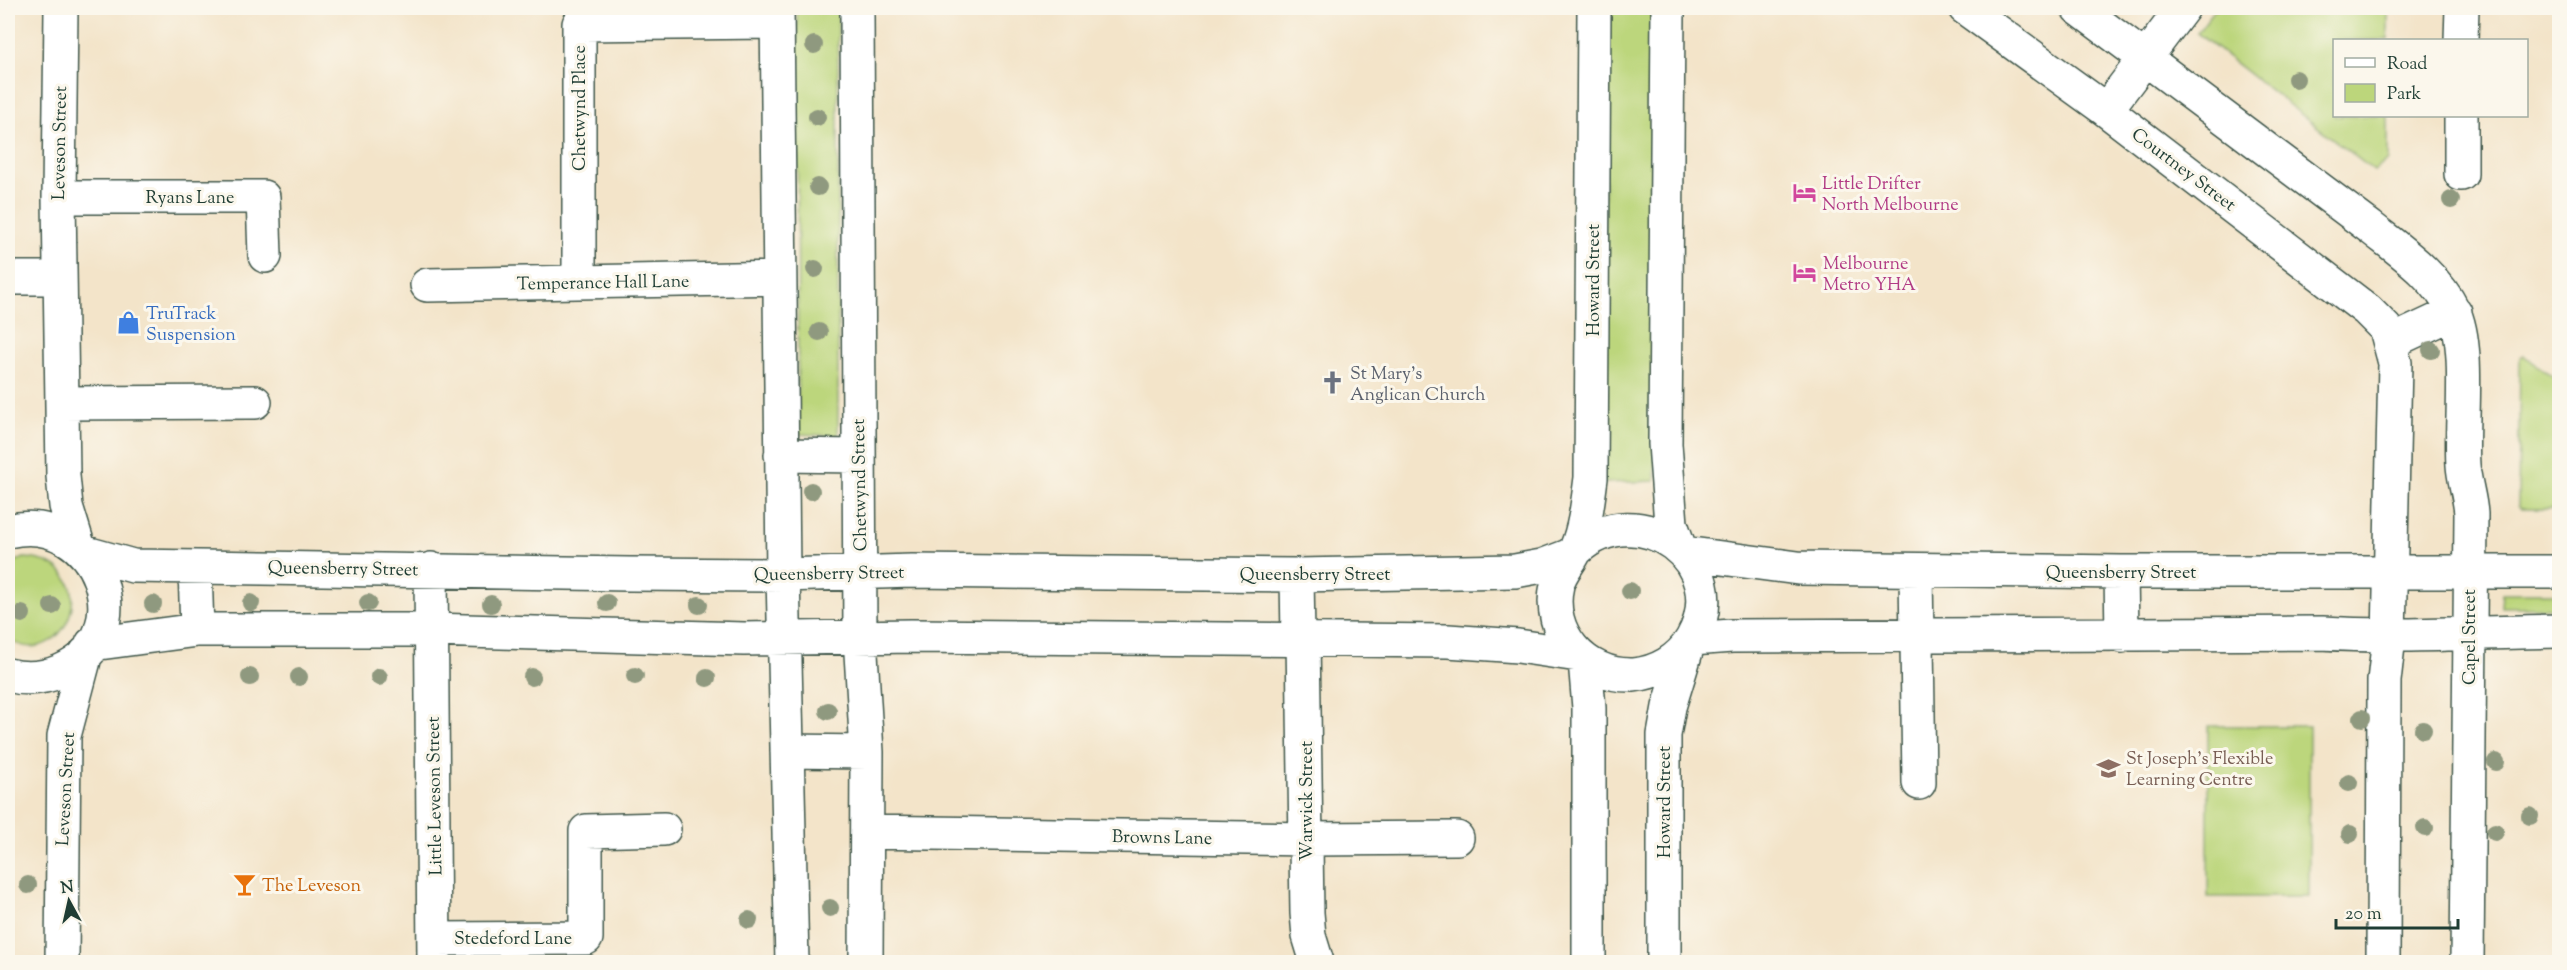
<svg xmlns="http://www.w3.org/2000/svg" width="2567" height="970" viewBox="0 0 2567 970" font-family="'Sorts Mill Goudy',serif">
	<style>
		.green { fill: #bcd67b; stroke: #6e8a58; stroke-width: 1.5 }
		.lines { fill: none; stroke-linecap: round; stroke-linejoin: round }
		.minor-casing { stroke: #3f564a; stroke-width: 36 }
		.minor { stroke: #fff; stroke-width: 33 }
		.tree { fill: #8f997f }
		.labels { text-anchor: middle; stroke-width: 6; stroke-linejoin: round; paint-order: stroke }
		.street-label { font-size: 18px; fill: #1f3d34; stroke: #fbf7ec }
		.hotel-label { font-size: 18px; fill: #b23c85; stroke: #fbf7ec; text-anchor: start }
		.shop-label { font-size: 18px; fill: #366cbe; stroke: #fbf7ec; text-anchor: start }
		.worship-label { font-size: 18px; fill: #5b616d; stroke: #fbf7ec; text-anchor: start }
		.education-label { font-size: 18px; fill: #785e54; stroke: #fbf7ec; text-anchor: start }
		.food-label { font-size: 18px; fill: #c56008; stroke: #fbf7ec; text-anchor: start }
	</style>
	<rect width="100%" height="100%" fill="#fbf7ec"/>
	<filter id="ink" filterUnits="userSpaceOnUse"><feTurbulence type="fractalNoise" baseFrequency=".0167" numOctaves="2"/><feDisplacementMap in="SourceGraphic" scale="12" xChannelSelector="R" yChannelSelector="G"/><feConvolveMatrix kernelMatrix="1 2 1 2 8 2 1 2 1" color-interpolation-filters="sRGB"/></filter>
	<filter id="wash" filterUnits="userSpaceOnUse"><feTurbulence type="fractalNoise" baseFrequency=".008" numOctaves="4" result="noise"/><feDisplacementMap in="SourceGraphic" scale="24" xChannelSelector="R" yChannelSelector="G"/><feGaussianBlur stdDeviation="1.35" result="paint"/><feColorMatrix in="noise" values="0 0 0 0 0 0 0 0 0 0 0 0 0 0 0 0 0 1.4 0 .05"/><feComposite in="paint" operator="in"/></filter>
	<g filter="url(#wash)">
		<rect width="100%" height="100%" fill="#f3e4c9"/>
		<path class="green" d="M797,8H838V436L798,434Z
			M1605,8H1655V481L1604,483Z
			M2216,8H2388V40H2334V116H2388V160L2374,171L2197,33Z
			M2523,355L2559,381V509H2521L2518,506L2520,357Z
			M24,558C111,562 65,677 8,639V564Z
			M2502,593H2559V607H2501Z
			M2208,726H2309V897H2208Z"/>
	</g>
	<g filter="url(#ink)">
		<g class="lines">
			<defs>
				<path id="minor" d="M61,8L59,197L63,476L66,506L78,545
					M777,8L783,575L792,962
					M857,8L860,637L867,752L866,962
					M1668,8L1665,444L1671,524L1680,549
					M1965,8L2106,110L2367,310L2386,329L2395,363L2389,637L2384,681L2383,962
					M2078,8L2370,227C2400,251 2436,275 2453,310C2471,346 2460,423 2463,465C2464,481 2470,497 2471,514L2467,962
					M2461,40L2462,8
					M2106,110L2183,8
					M2461,174V116
					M59,197H263L265,256
					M8,278H59
					M579,282V24L777,22
					M427,285L778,278
					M2391,342L2455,312
					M62,403L255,402
					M781,455L859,456
					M8,531C99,509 144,636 61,671C44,678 26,680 8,675
					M1576,550C1639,492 1735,563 1692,639C1680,660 1657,673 1633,675C1584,677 1546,632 1557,585C1560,571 1571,562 1576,549C1585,528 1588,501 1591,478L1594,8
					M86,553L133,566L629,574L783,575L912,571L1297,575L1515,571L1542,566L1571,555
					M1684,553L1798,568L2121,572H2560
					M195,568L197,630
					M431,569L434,962
					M1916,571L1919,783
					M2121,572L2122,636
					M1297,575L1298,639
					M1303,639L1307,913L1309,936L1317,962
					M1692,639L1732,636L2322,633C2401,638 2480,632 2560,631
					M92,644L197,630H432L744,639L911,636L1448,641L1518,646L1578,655
					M1585,660L1589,708V962
					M787,751L867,752
					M867,832L1307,839L1457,838
					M435,939L586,938V831L664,829
					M62,962L64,736L86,653
					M1664,962V735L1669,707L1688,645"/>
			</defs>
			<use href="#minor" class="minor-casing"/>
			<use href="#minor" class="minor"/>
		</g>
		<g class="tree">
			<circle cx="814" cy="45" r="9"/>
			<circle cx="2296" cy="79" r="9"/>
			<circle cx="817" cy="117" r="9"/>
			<circle cx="818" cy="187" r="9"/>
			<circle cx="2451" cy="200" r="9"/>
			<circle cx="815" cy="269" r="9"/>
			<circle cx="819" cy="332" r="9"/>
			<circle cx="2431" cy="350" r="9"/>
			<circle cx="811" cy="491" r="9"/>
			<circle cx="1630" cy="591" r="9"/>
			<circle cx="251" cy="603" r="9"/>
			<circle cx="368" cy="603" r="9"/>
			<circle cx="607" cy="603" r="9"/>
			<circle cx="153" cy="604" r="9"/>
			<circle cx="491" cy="604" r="9"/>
			<circle cx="699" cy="605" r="9"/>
			<circle cx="52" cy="606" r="9"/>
			<circle cx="22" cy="614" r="9"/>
			<circle cx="635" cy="676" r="9"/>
			<circle cx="250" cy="677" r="9"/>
			<circle cx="299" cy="677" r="9"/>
			<circle cx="379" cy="677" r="9"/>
			<circle cx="532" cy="677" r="9"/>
			<circle cx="707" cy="678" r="9"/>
			<circle cx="828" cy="711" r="9"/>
			<circle cx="2362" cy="718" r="9"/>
			<circle cx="2423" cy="730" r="9"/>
			<circle cx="2496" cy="762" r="9"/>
			<circle cx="2349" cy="783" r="9"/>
			<circle cx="2530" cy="816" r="9"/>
			<circle cx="2425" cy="828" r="9"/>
			<circle cx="2495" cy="832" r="9"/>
			<circle cx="2350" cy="834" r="9"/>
			<circle cx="28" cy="885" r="9"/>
			<circle cx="830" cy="908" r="9"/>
			<circle cx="749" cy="920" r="9"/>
		</g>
	</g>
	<defs>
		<symbol id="hotel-bare" viewBox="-9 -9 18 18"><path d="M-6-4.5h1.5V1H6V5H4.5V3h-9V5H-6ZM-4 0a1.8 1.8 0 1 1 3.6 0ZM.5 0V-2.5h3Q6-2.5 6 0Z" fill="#d1479c" stroke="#fbf7ec" stroke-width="2.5" paint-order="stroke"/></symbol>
		<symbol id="shop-bare" viewBox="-9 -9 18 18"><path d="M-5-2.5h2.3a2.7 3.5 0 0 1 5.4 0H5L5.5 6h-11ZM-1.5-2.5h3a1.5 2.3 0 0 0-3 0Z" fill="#3f7fe0" stroke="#fbf7ec" stroke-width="2.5" paint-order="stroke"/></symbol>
		<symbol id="church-bare" viewBox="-9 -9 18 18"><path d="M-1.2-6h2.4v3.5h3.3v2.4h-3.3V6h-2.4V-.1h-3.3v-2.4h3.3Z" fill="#6b7280" stroke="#fbf7ec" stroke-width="2.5" paint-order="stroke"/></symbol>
		<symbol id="school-bare" viewBox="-9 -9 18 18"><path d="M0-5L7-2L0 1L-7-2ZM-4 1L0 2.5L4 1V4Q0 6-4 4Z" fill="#8d6e63" stroke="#fbf7ec" stroke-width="2.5" paint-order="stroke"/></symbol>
		<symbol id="bar-bare" viewBox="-9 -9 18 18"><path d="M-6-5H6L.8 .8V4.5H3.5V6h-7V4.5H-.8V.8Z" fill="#e8710a" stroke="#fbf7ec" stroke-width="2.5" paint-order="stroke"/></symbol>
	</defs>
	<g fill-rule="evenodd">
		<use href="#hotel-bare" x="1788" y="176" width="33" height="33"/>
		<use href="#hotel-bare" x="1788" y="256" width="33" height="33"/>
		<use href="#shop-bare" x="112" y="306" width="33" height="33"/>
		<use href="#church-bare" x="1316" y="366" width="33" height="33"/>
		<use href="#school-bare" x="2092" y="752" width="33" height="33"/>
		<use href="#bar-bare" x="228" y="868" width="33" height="33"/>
	</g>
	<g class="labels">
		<g class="street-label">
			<text transform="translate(579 108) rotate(-90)" y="6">Chetwynd Place</text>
			<text transform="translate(59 143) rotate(-89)" y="6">Leveson Street</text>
			<text transform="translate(2184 169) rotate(37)" y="6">Courtney Street</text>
			<text x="190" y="203">Ryans Lane</text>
			<text transform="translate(1593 280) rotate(-90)" y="6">Howard Street</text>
			<text transform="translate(603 282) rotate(-1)" y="6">Temperance Hall Lane</text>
			<text transform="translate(859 485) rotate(-91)" y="6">Chetwynd Street</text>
			<text transform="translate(343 568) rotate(1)" y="6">Queensberry Street</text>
			<text x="2121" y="578">Queensberry Street</text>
			<text transform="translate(829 573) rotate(-1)" y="6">Queensberry Street</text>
			<text x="1315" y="580">Queensberry Street</text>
			<text transform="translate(2469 637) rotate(-90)" y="6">Capel Street</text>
			<text transform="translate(65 789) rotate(-87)" y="6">Leveson Street</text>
			<text transform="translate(434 796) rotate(-91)" y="6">Little Leveson Street</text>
			<text transform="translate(1306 801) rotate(-90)" y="6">Warwick Street</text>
			<text transform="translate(1664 802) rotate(-90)" y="6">Howard Street</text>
			<text transform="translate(1162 837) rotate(1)" y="6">Browns Lane</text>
			<text x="513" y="944">Stedeford Lane</text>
		</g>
		<g class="hotel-label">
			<text x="1822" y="189">Little Drifter<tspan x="1822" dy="21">North Melbourne</tspan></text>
			<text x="1823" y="269">Melbourne<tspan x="1823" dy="21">Metro YHA</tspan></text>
		</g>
		<g class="shop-label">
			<text x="146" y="319">TruTrack<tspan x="146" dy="21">Suspension</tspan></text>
		</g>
		<g class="worship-label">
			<text x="1350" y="379">St Mary's<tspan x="1350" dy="21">Anglican Church</tspan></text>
		</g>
		<g class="education-label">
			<text x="2126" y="764">St Joseph's Flexible<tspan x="2126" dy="21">Learning Centre</tspan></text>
		</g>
		<g class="food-label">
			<text x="262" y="891">The Leveson</text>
		</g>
	</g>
	<rect width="2567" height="970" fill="none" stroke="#fbf7ec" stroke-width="30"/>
	<rect x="2333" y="39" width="195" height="78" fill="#fbf7ec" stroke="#a3ada2" stroke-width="1.5"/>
	<rect x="2345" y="58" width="30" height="9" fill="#ffffff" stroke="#a3ada2" stroke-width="1.5"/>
	<text x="2387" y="69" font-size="18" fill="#1f3d34">Road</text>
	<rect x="2345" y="84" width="30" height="18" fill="#bcd67b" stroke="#a3ada2" stroke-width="1.5"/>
	<text x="2387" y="99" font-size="18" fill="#1f3d34">Park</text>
	<g transform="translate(69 901) rotate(352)" stroke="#fbf7ec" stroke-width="4.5" paint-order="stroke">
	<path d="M0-4.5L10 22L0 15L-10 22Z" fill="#1f3d34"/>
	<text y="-9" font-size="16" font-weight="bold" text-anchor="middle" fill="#1f3d34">N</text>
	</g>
	<path d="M2336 919v9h122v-9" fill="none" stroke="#1f3d34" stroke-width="3"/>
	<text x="2345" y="919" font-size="18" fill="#1f3d34" stroke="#fbf7ec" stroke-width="4.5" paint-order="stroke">20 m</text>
</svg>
